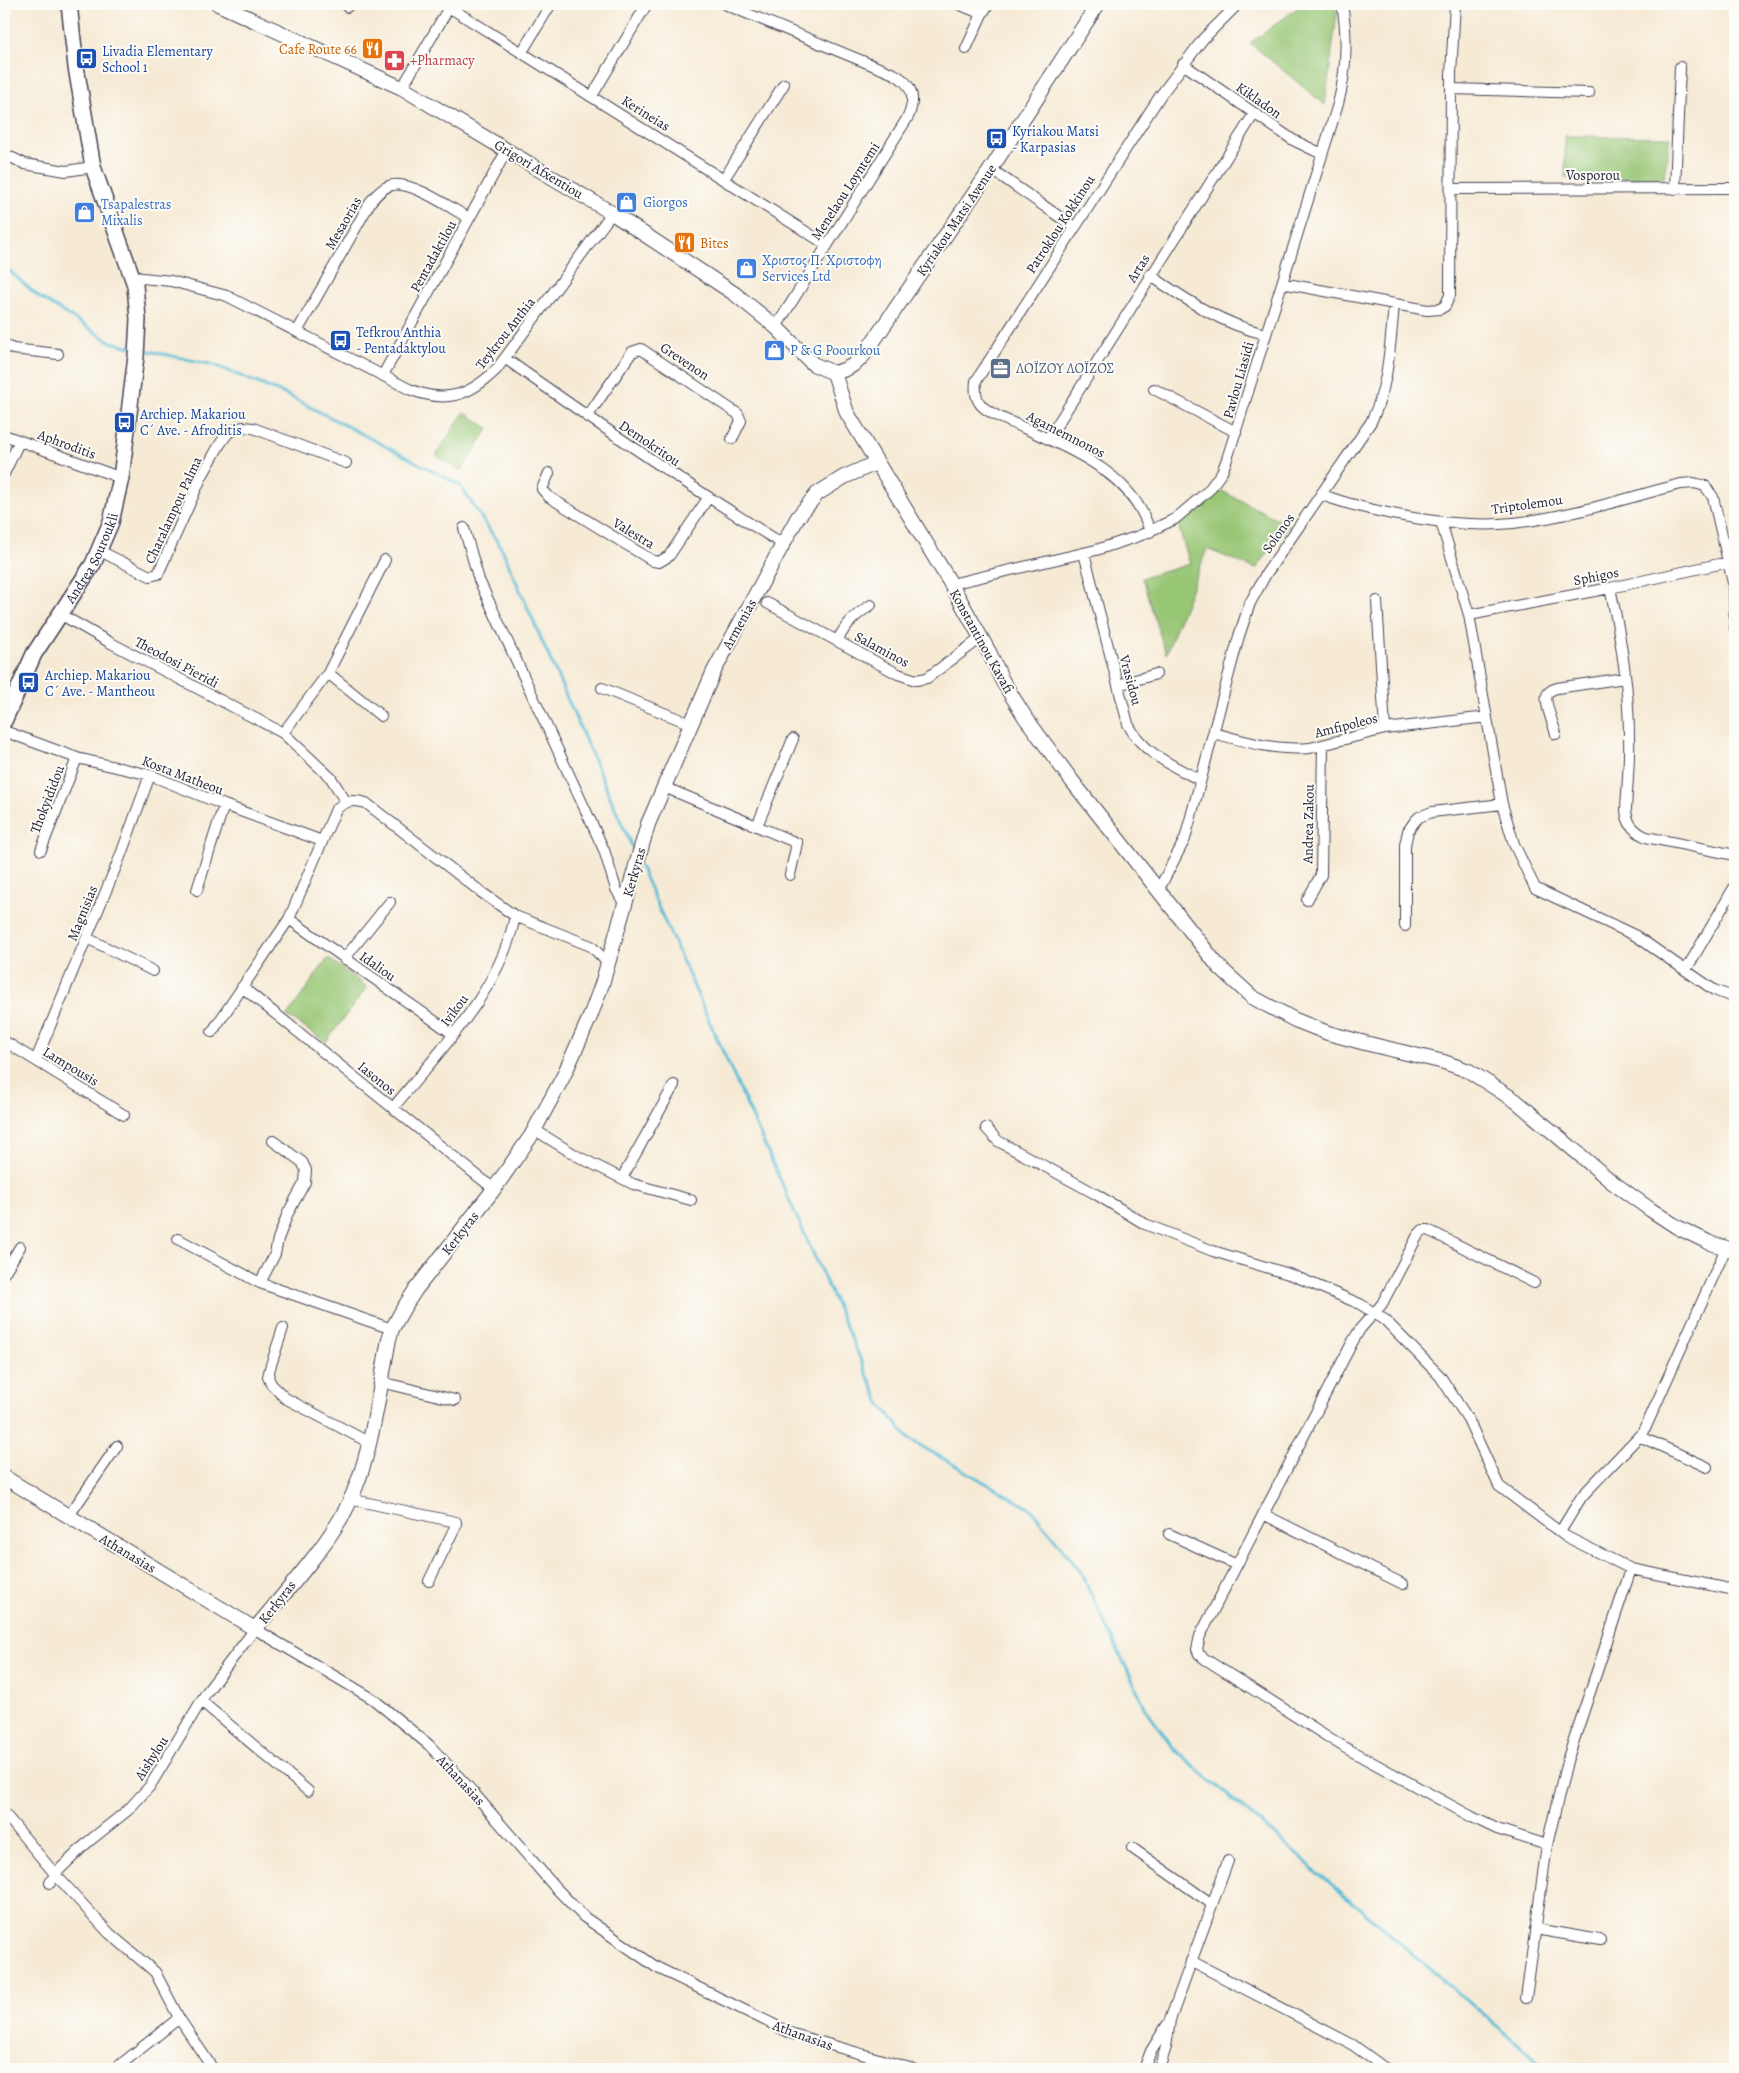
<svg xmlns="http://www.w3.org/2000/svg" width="1739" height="2073" viewBox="0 0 1739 2073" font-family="Alegreya,serif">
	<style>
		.green { fill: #97c675; stroke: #5c7458 }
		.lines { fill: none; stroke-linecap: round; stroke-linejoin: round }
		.stream { stroke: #58bdd6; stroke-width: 3 }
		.minor-casing { stroke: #424052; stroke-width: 12 }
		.tertiary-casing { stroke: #424052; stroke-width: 16 }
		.secondary-casing { stroke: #424052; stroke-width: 18 }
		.minor { stroke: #fff; stroke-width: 10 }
		.tertiary { stroke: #fff; stroke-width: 14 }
		.secondary { stroke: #fff; stroke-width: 15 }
		.labels { text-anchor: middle; stroke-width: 4; stroke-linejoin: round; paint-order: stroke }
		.food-label { font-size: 14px; fill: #c56008; stroke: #fdfcf7; text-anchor: end }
		.transit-label { font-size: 14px; fill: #164399; stroke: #fdfcf7; text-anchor: start }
		.health-label { font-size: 14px; fill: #be3a42; stroke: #fdfcf7; text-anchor: start }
		.street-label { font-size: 14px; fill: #22223b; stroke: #fdfcf7 }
		.shop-label { font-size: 14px; fill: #366cbe; stroke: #fdfcf7; text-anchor: start }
		.service-label { font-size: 14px; fill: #4e5e75; stroke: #fdfcf7; text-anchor: start }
	</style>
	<rect width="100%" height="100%" fill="#fdfcf7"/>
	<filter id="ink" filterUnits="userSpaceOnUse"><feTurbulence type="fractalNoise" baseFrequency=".02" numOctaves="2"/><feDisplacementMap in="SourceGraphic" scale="10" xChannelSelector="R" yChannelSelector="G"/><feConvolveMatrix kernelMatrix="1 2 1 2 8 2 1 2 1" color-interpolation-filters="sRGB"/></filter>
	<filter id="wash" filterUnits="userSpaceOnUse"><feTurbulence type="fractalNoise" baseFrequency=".0096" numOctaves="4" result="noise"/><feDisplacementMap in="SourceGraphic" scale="20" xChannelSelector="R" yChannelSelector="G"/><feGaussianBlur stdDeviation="1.12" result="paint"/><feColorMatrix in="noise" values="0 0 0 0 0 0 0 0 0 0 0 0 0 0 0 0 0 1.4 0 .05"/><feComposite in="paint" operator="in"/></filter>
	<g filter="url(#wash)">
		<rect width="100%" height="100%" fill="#f6ead5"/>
		<path class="green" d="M1303,4H1333L1337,13L1325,105L1250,43Z
			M1565,136L1670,137L1664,178H1565Z
			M464,412L489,428L461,471L436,455Z
			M1222,491L1289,525L1256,569L1207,549L1166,654L1142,578L1190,564L1177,522Z
			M328,958L367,987L326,1042L287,1016Z"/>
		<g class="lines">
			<path class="stream" d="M4,266L39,297L111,342L131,347
				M140,349L214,365L287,395L460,485L502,549L635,854
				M640,866L880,1403L909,1439L1031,1509L1080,1571L1148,1713L1175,1750L1547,2069"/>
		</g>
	</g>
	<g filter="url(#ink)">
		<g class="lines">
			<defs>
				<path id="minor" d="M724,4L894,74C913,84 916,98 908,117L776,327
					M958,4L982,14L989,4
					M347,7L350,4
					M449,7L827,245
					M966,49L982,14
					M522,52L551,4
					M1183,64L1293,140L1322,154
					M402,88L451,4
					M1451,89L1589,93
					M592,96L647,4
					M4,154L25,164L66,171L93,167
					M991,169L1074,227
					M724,179L784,84
					M1451,189L1735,188
					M1675,189L1680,67
					M1150,275C1186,300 1222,324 1265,334
					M133,277L171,281L227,296L409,389C445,404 469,396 496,370L612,213
					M1282,283L1427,310L1440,309L1445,306L1450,295L1451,74L1455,4
					M298,330L371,201C377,194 384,186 393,185C412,181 452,209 469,218
					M4,344L13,349L58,354
					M506,359C596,423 688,486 783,544
					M383,375L507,150
					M1154,389L1236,432
					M587,417L632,352L641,349L738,414L741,421L732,439
					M4,435L121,478
					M1048,439L1254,114
					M549,473L542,489L549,497L653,561L659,562L669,556L708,498
					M4,474L19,442
					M1322,495C1375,514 1457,529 1513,523C1570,517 1626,498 1681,484L1694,483L1705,486L1713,497L1734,587L1735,628
					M1441,522L1469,615L1502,804L1514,844L1535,888L1636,936L1714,990L1735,998
					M464,528L479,580L604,850L616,889L625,905
					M1150,532C1134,474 1072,450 1022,427C1010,421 992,416 982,406C975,399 975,390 976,381L1160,96L1203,39L1238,4
					M100,551L150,576L158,574L202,476L220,444L228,433L233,430L243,427L253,428L346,463
					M1084,553L1128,724C1143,754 1172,765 1200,780
					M951,584L1096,550L1139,536L1175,519L1208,491L1222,472L1227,459L1338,104C1347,70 1348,39 1342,4
					M1610,588C1621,637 1629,687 1629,737C1630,761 1627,786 1626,810C1627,824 1634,831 1646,837L1735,855
					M1377,601L1385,729
					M767,603L898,674L916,680L927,678L981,638
					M60,614L109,642L283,733L331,778L346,802
					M1469,615L1610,588L1728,562
					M837,641C846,624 855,615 871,605
					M328,673L381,716
					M1118,685L1156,674
					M602,688L691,724
					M4,731L77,758L150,775L224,805L322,841
					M283,733L328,673L385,560
					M1214,733C1246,742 1277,751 1310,748L1385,729L1487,717
					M1556,734C1554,726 1544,702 1547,695C1549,691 1553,689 1557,688L1625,678
					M664,787L797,843L790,875
					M757,826L793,739
					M41,850L77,758
					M197,890L224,805
					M1158,891L1185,839L1239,636L1250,603L1266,574L1371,422C1389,386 1390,344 1394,305
					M1307,900L1321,875L1323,745
					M289,919L453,1034
					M1405,926V845L1408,831L1415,821L1419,817L1432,812L1502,804
					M87,938L153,971
					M344,959L390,902
					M1686,970L1735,886
					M242,987L494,1189
					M212,1032L289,919L336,809C346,801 352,799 366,803L481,892L515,916L591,946L607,962
					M4,1041L124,1115
					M36,1060L120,857L150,775
					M393,1108C439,1051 501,990 515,916
					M986,1128L998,1141L1094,1193L1145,1224L1213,1251L1292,1275L1360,1304L1385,1320L1440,1376L1468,1419L1499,1486L1565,1536L1631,1569L1735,1590
					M535,1130L577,1156L633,1184L691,1200
					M622,1178L674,1085
					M178,1239L260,1283L392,1329
					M4,1273L20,1247
					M260,1283L275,1254L278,1239L288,1213L305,1182L306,1170L302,1162L273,1141
					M1534,1283L1428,1230H1423L1418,1235L1382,1304L1360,1329L1353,1341L1200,1636L1197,1649L1199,1654L1205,1659L1344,1747L1472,1817L1497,1829L1547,1845
					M283,1328L270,1368L268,1377L271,1384L285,1398L368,1442
					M381,1382L455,1400
					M1639,1436L1707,1467
					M350,1499L456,1522V1525L429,1581
					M1263,1514L1403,1584
					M68,1517L117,1446
					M1560,1532L1582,1496L1644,1431L1726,1248
					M1169,1534L1237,1565
					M201,1701L308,1791
					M4,1813L55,1874L109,1933L155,1972L179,2018L213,2069
					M1132,1848L1212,1904
					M50,1883L55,1874L88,1842L128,1810L150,1786L206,1693L255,1629L373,1699L429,1745L472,1791L554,1886L584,1917L656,1967L793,2034L913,2069
					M1535,1929L1600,1940
					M1191,1961L1353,2045L1386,2069
					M1526,1998L1547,1845L1567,1761L1631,1569
					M115,2069L179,2018
					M1144,2069L1151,2051L1167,2025
					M1159,2069L1166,2047L1170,2020L1228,1861"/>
				<path id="tertiary" d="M218,4L402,88L612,213L735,294L776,327L813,364L834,373
					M834,373L847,413L951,584L990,654L1002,680L1025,717L1072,781L1219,967L1252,997L1295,1020L1328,1033L1365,1043L1444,1062L1469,1071L1516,1101L1612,1182L1651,1210L1677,1227L1708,1242L1735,1251
					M834,373C849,369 857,364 866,352L991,169L1098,4
					M4,1477L255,1629C283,1595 319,1555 341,1518C371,1467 378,1396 389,1339L392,1329L403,1309L416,1289L494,1189L531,1136L563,1077L590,1017L602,984L648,824L714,671L783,544L798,517L817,494L844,477L876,463"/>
				<g id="secondary">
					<path id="s1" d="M4,721L34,654L93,564L111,522L121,478L136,356L138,319L135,285L93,167L76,67L69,4"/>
				</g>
			</defs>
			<use href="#minor" class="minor-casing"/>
			<use href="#tertiary" class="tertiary-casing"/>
			<use href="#secondary" class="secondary-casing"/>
			<use href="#minor" class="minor"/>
			<use href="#tertiary" class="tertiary"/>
			<use href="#secondary" class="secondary"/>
		</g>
	</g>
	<defs>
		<symbol id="restaurant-square" viewBox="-11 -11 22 22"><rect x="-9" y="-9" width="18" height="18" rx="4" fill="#e8710a" stroke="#fdfcf7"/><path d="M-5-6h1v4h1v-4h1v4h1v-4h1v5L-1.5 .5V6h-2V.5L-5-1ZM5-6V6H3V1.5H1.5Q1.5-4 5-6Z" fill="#fff"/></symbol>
		<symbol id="bus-square" viewBox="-11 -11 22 22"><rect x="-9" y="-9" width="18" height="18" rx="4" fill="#1a4fb4" stroke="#fdfcf7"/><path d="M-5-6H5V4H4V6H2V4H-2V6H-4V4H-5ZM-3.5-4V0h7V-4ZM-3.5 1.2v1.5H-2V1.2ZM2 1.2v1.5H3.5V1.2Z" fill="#fff"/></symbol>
		<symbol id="pharmacy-square" viewBox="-11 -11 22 22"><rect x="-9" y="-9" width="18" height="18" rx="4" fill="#e0444e" stroke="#fdfcf7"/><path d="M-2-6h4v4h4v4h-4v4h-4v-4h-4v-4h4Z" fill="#fff"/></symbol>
		<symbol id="shop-square" viewBox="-11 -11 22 22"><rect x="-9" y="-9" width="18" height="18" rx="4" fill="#3f7fe0" stroke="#fdfcf7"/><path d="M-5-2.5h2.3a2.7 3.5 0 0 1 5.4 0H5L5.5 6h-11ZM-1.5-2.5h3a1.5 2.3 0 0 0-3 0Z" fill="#fff"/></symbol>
		<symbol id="office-square" viewBox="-11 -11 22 22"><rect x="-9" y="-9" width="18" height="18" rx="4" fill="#5c6f8a" stroke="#fdfcf7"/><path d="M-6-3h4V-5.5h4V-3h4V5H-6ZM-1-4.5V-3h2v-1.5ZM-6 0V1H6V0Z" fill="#fff"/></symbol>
	</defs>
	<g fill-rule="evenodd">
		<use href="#restaurant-square" x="360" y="36" width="25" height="25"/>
		<use href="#bus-square" x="74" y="46" width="25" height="25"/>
		<use href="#pharmacy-square" x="382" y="48" width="25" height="25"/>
		<use href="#bus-square" x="984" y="126" width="25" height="25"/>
		<use href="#shop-square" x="614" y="190" width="25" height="25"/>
		<use href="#shop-square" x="72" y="200" width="25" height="25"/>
		<use href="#restaurant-square" x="672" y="230" width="25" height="25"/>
		<use href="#shop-square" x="734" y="256" width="25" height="25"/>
		<use href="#bus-square" x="328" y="328" width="25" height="25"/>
		<use href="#shop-square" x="762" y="338" width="25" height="25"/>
		<use href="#office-square" x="988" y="356" width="25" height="25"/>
		<use href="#bus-square" x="112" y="410" width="25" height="25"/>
		<use href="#bus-square" x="16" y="670" width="25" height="25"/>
	</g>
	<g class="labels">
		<g class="food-label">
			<text x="357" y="54">Cafe Route 66</text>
			<text x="700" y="248" text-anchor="start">Bites</text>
		</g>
		<g class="transit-label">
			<text x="102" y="56">Livadia Elementary<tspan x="102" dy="16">School 1</tspan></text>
			<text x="1012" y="136">Kyriakou Matsi<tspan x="1012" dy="16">- Karpasias</tspan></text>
			<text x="356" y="337">Tefkrou Anthia<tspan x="356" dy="16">- Pentadaktylou</tspan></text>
			<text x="140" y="419">Archiep. Makariou<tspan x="140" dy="16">C´ Ave. - Afroditis</tspan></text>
			<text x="45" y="680">Archiep. Makariou<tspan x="45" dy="16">C´ Ave. - Mantheou</tspan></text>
		</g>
		<g class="health-label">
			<text x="410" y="65">+Pharmacy</text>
		</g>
		<g class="street-label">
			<text transform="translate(1259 100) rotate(35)" y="5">Kikladon</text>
			<text transform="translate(646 113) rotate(32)" y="5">Kerineias</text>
			<text transform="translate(539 169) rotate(31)" y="5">Grigori Afxentiou</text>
			<text x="1593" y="180">Vosporou</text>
			<text transform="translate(845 191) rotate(-57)" y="5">Menelaou Loyntemi</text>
			<text transform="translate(956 220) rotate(-56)" y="5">Kyriakou Matsi Avenue</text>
			<text transform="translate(343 223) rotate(-60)" y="5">Mesaorias</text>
			<text transform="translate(1060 224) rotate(-57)" y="5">Patroklou Kokkinou</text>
			<text transform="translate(433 256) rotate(-61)" y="5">Pentadaktilou</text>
			<text transform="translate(1138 268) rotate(-58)" y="5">Artas</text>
			<text transform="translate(505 333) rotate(-52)" y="5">Teykrou Anthia</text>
			<text transform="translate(685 361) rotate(34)" y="5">Grevenon</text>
			<text transform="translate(1238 380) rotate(-74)" y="5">Pavlou Liasidi</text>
			<text transform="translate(1066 434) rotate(27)" y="5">Agamemnonos</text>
			<text transform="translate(650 443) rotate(34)" y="5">Demokritou</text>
			<text transform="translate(67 444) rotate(20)" y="5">Aphroditis</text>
			<text transform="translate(1527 504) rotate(-8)" y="5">Triptolemou</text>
			<text transform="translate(173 510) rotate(-65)" y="5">Charalampou Palma</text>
			<text transform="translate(634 533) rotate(31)" y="5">Valestra</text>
			<text transform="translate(1278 533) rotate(-55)" y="5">Solonos</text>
			<text dy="5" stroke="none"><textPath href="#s1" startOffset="186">Andrea Souroukli</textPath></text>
			<text transform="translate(1596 576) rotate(-11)" y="5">Sphigos</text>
			<text transform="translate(739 624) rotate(-61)" y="5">Armenias</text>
			<text transform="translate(982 641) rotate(61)" y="5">Konstantinou Kavafi</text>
			<text transform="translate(882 649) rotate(28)" y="5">Salaminos</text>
			<text transform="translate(177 662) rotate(28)" y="5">Theodosi Pieridi</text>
			<text transform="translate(1131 680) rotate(75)" y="5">Vrasidou</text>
			<text transform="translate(1346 725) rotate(-14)" y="5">Amfipoleos</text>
			<text transform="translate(183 775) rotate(21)" y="5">Kosta Matheou</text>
			<text transform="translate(47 799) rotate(-69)" y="5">Thokyididou</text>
			<text transform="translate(1308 824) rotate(-89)" y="5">Andrea Zakou</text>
			<text transform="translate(634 872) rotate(-74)" y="5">Kerkyras</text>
			<text transform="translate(82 913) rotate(-68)" y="5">Magnisias</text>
			<text transform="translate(378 966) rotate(35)" y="5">Idaliou</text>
			<text transform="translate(454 1010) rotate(-53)" y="5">Ivikou</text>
			<text transform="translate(71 1066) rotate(31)" y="5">Lampousis</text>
			<text transform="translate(377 1078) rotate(39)" y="5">Iasonos</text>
			<text transform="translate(460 1233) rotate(-52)" y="5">Kerkyras</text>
			<text transform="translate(128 1553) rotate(31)" y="5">Athanasias</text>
			<text transform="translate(277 1602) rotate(-52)" y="5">Kerkyras</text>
			<text transform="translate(151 1758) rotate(-57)" y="5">Aishylou</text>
			<text transform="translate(461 1780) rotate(47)" y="5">Athanasias</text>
			<text transform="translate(803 2035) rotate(20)" y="5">Athanasias</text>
		</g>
		<g class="shop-label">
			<text x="643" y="207">Giorgos</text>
			<text x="101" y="209">Tsapalestras<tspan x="101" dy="16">Mixalis</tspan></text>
			<text x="762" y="265">Χριστος Π. Χριστοφη<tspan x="762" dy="16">Services Ltd</tspan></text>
			<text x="790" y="355">P &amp; G Poourkou</text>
		</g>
		<g class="service-label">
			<text x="1016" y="373">ΛΟΪΖΟΥ ΛΟΪΖΟΣ</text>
		</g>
	</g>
	<rect width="1739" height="2073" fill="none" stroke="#fdfcf7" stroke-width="20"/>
</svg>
